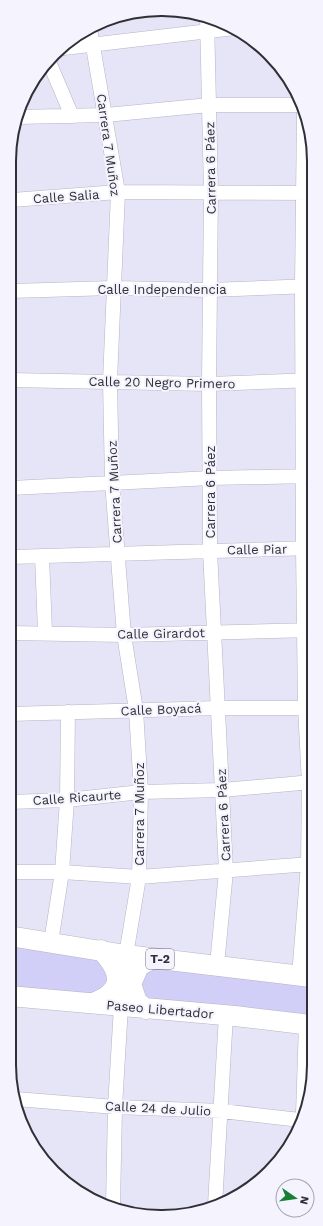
<svg xmlns="http://www.w3.org/2000/svg" width="323" height="1226" viewBox="0 0 323 1226" font-family="'Work Sans',sans-serif">
	<style>
		.green { fill: #d1cef7 }
		.lines { fill: none; stroke-linecap: round; stroke-linejoin: round }
		.minor-casing { stroke: #b5b4c5; stroke-width: 15 }
		.highway-casing { stroke: #b5b4c5; stroke-width: 21 }
		.minor { stroke: #fff; stroke-width: 14 }
		.highway { stroke: #fff; stroke-width: 20 }
		.labels { text-anchor: middle; stroke-width: 4; stroke-linejoin: round; paint-order: stroke }
		.shield { fill: #f4f3fe; stroke: #6a6a71; stroke-width: 1 }
		.shield-label { font-size: 12px; font-weight: bold; fill: #2f2f35 }
		.street-label { font-size: 13px; fill: #2f2f35; stroke: #f4f3fe }
		.rim { fill: none; stroke: #2f2f35; stroke-width: 2 }
	</style>
	<rect width="100%" height="100%" fill="#e6e5f7"/>
	<path class="green" d="M303,380H312V476H303Z
		M9,945L105,959L114,978L100,996L9,989Z
		M149,963L311,985V1020L144,1004L136,975Z"/>
	<g class="lines">
		<defs>
			<path id="minor" d="M207,18L211,192L209,384L210,551L226,871L217,965
				M90,29L118,192L110,381L112,482L124,635L136,710L141,792L139,877L126,955L121,1006L115,1107L113,1206
				M64,48L235,28
				M49,62L72,116
				M18,117L106,115L209,105H302
				M12,200L118,192L312,193
				M11,291L113,288L210,290L312,286
				M11,380L209,384L312,380
				M11,488L211,478L312,476
				M42,556L45,632
				M11,557L312,548
				M10,633L124,635L312,630
				M10,714L218,708H312
				M10,802L67,800L141,792L222,790L312,782
				M10,872H62L139,877L311,864
				M51,942L62,872L67,800L68,712
				M299,976L308,864L309,783L305,708L303,548L302,286L304,113
				M16,1099L115,1107L222,1111L300,1120
				M303,1114L306,1024
				M215,1205L226,1015"/>
			<path id="highway" d="M9,936L126,955L311,977
				M9,996L235,1016L311,1025
				M93,1003C125,991 122,972 101,950
				M146,1009L137,1002L131,984L139,966L154,958"/>
		</defs>
		<use href="#minor" class="minor-casing"/>
		<use href="#highway" class="highway-casing"/>
		<use href="#minor" class="minor"/>
		<use href="#highway" class="highway"/>
	</g>
	<g class="labels">
		<rect class="shield" x="146" y="949" width="28" height="20" rx="3"/>
		<g class="shield-label">
			<text x="160" y="963">T-2</text>
		</g>
		<g class="street-label">
			<text transform="translate(109 145) rotate(82)" y="5">Carrera 7 Muñoz</text>
			<text transform="translate(210 168) rotate(-91)" y="5">Carrera 6 Páez</text>
			<text transform="translate(66 196) rotate(-4)" y="5">Calle Salia</text>
			<text x="162" y="294">Calle Independencia</text>
			<text transform="translate(162 382) rotate(1)" y="5">Calle 20 Negro Primero</text>
			<text transform="translate(114 492) rotate(-93)" y="5">Carrera 7 Muñoz</text>
			<text transform="translate(210 492) rotate(-90)" y="5">Carrera 6 Páez</text>
			<text transform="translate(257 549) rotate(-1)" y="5">Calle Piar</text>
			<text transform="translate(161 633) rotate(-1)" y="5">Calle Girardot</text>
			<text transform="translate(161 709) rotate(-2)" y="5">Calle Boyacá</text>
			<text transform="translate(77 797) rotate(-4)" y="5">Calle Ricaurte</text>
			<text transform="translate(139 814) rotate(-90)" y="5">Carrera 7 Muñoz</text>
			<text transform="translate(223 815) rotate(-93)" y="5">Carrera 6 Páez</text>
			<text transform="translate(160 1009) rotate(5)" y="5">Paseo Libertador</text>
			<text transform="translate(158 1108) rotate(3)" y="5">Calle 24 de Julio</text>
		</g>
	</g>
	<path d="M0 0H323V1226H0ZM161 16H162A145 145 0 0 1 307 161V1065A145 145 0 0 1 162 1210H161A145 145 0 0 1 16 1065V161A145 145 0 0 1 161 16Z" fill="#f4f3fe" fill-rule="evenodd"/>
	<path class="rim" d="M161 16H162A145 145 0 0 1 307 161V1065A145 145 0 0 1 162 1210H161A145 145 0 0 1 16 1065V161A145 145 0 0 1 161 16Z"/>
	<g transform="translate(295 1198) rotate(103)"><circle r="19" fill="#f4f3fe" stroke="#a5a5ae"/>
	<path d="M0-3L7 15L0 10L-7 15Z" fill="#188034"/>
	<text y="-6" font-size="11" font-weight="bold" text-anchor="middle" fill="#2f2f35">N</text>
	</g>
</svg>
